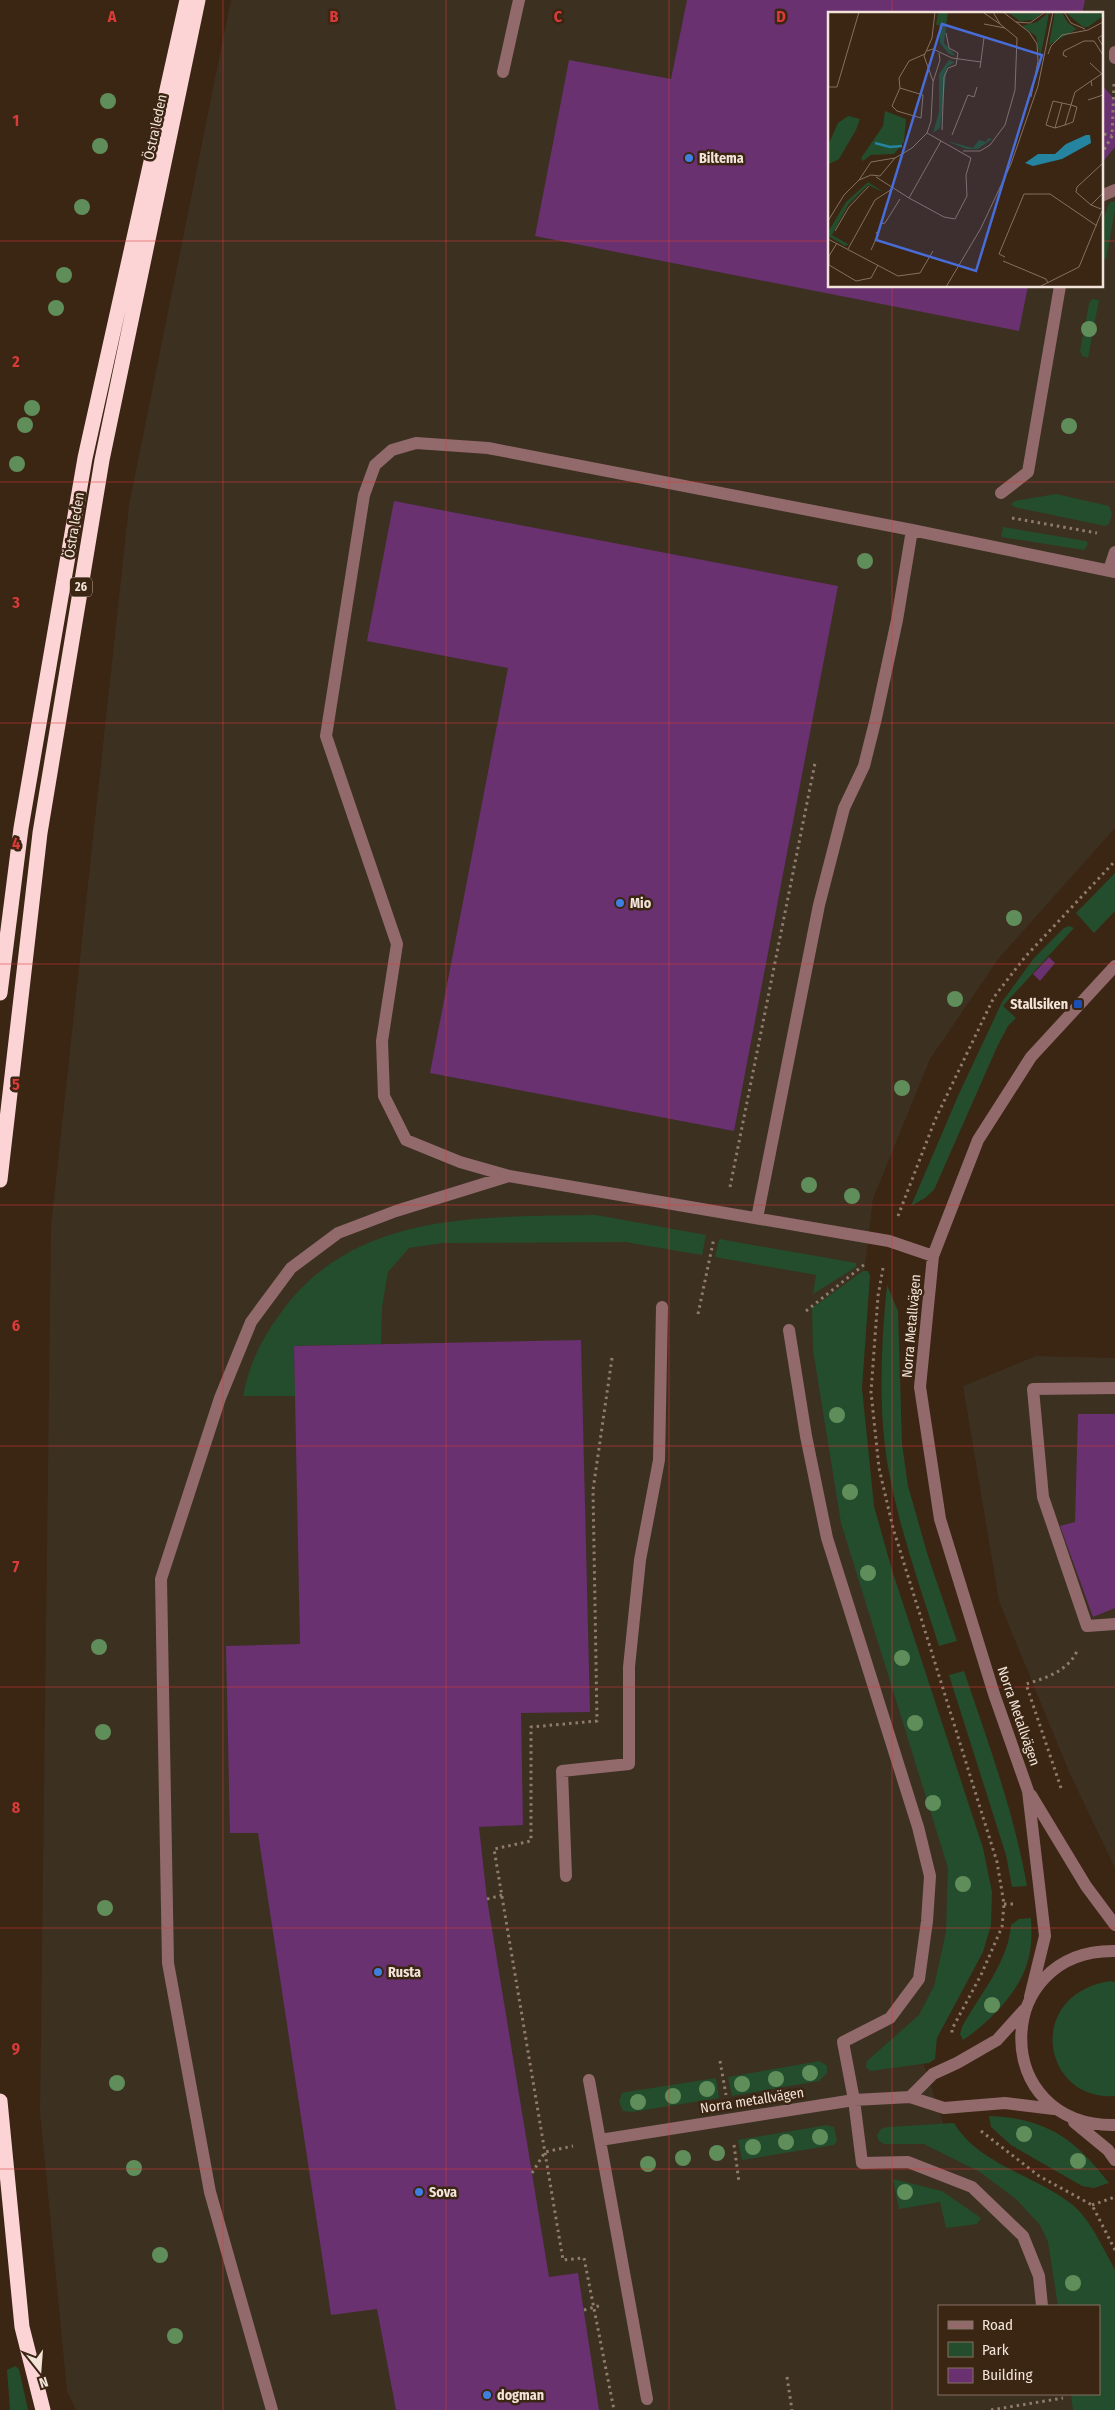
<svg xmlns="http://www.w3.org/2000/svg" width="1115" height="2410" viewBox="0 0 1115 2410" font-family="'Fira Sans Condensed',sans-serif">
	<style>
		.commercial { fill: #3c3021; fill-rule: evenodd }
		.green { fill: #244d2d }
		.building { fill: #69316f }
		.lines { fill: none; stroke-linecap: round; stroke-linejoin: round }
		.path { stroke: #8f7c6d; stroke-width: 3; stroke-dasharray: 2.5 4; stroke-linecap: butt }
		.minor { stroke: #926a6c; stroke-width: 12 }
		.highway { stroke: #fdd4d5; stroke-width: 15 }
		.tree { fill: #608e5a }
		.grid { fill: none; stroke: #d93b3a; stroke-width: 1; stroke-opacity: 0.55 }
		.shop-dot { fill: #3f7fe0; stroke: #3b2513; stroke-width: 2 }
		.transit-dot { fill: #1a4fb4; stroke: #3b2513; stroke-width: 2 }
		.labels { text-anchor: middle; stroke-width: 5; stroke-linejoin: round; paint-order: stroke }
		.shield { fill: #3b2513; stroke: #bcab9e; stroke-width: 1 }
		.shield-label { font-size: 12px; font-weight: bold; fill: #f3e4d9 }
		.street-label { font-size: 14px; fill: #f3e4d9; stroke: #3b2513 }
		.poi-label { font-size: 14px; font-weight: bold; fill: #f3e4d9; stroke: #3b2513; text-anchor: start }
		.inset-river { fill: none; stroke: #25849f; stroke-width: 2.5 }
		.inset-road { fill: none; stroke: #857162; stroke-width: 1 }
		.view { fill: #486cd8; fill-opacity: 0.15; stroke: #486cd8; stroke-width: 2.5 }
		.inset-edge { fill: none; stroke: #f3e4d9; stroke-width: 2.5 }
		.grid-label { font-size: 16px; text-anchor: middle; font-weight: bold; fill: #d93b3a; stroke: #3b2513; stroke-width: 5; stroke-linejoin: round; paint-order: stroke }
	</style>
	<rect width="100%" height="100%" fill="#3b2513"/>
	<path class="commercial" d="M231,0H1115V828L999,958L930,1059L873,1199L856,1339L852,1393L878,1549L979,1870L920,2053L950,2144L1037,2202L1081,2306H939V2394H1094L1097,2410H76L67,2391L40,2112L51,1226L129,505ZM829,14H1101V286H829Z
		M1036,1356L1115,1358V1868L1069,1772L999,1601L963,1386Z"/>
	<path class="green" d="M1110,202H1115V210L1106,260L1101,258C1101,241 1101,217 1110,202Z
		M1092,299L1099,300L1088,358L1082,356L1080,351L1089,304Z
		M1056,494L1109,506L1112,514L1109,524L1105,526L1014,507L1011,504L1015,501Z
		M1003,527L1086,541L1088,544L1084,550L1001,537Z
		M1115,873V911L1094,933L1076,913Z
		M1069,926L1074,928L1003,1006L1016,1018L1008,1026L997,1047L934,1190L925,1198L911,1206L958,1096L1002,1002L1034,958L1064,928Z
		M596,1215L706,1235L702,1255L625,1242L442,1243L409,1248L388,1272L382,1307L381,1344L294,1346L295,1396H243C249,1365 261,1339 280,1314C353,1210 482,1217 596,1215Z
		M719,1239L856,1263V1267L813,1294L816,1275L715,1257Z
		M863,1271H868L870,1276L862,1388L874,1506L892,1570L983,1848L992,1892L991,1925L983,1952L937,2038L935,2059L929,2063L870,2071L866,2067L867,2061L919,2015L934,1986L946,1932L948,1868L841,1523L813,1350L812,1308Z
		M887,1285L898,1311L902,1444L908,1486L928,1556L957,1641L939,1646C920,1587 899,1528 888,1467C878,1408 881,1344 887,1285Z
		M964,1671C988,1742 1014,1812 1027,1886L1012,1887L1006,1855L949,1675Z
		M1031,1918C1032,1933 1032,1949 1027,1964C1017,1995 988,2023 963,2040L960,2034L962,2027C980,1994 1008,1963 1011,1925L1019,1919Z
		M1110,1981L1115,1982V2096C1042,2101 1024,1995 1110,1981Z
		M820,2061L827,2066V2073L819,2081L732,2096L728,2077Z
		M716,2078L719,2098L632,2112L623,2111L619,2102L622,2093L626,2092Z
		M989,2116C1047,2118 1075,2139 1109,2183L1094,2188L1082,2186L1011,2145L991,2127Z
		M954,2123C980,2166 1037,2175 1074,2206C1091,2221 1101,2245 1112,2264L1115,2270V2410H1073L1071,2394H1099V2306H1058L1048,2242L1040,2225L1016,2199L980,2172L924,2144H884L878,2140L877,2135L881,2129L888,2127Z
		M827,2125L834,2127L837,2141L834,2145L742,2160L738,2140Z
		M893,2179L942,2191L981,2218L977,2224L946,2228L940,2202L899,2209Z
		M15,2366L19,2369L28,2410H10L7,2370Z"/>
	<path class="building" d="M687,0H1085L1082,14H829V286H1028L1019,331L535,236L569,60L671,79Z
		M1101,84L1115,100V147L1101,164Z
		M394,501L838,586L734,1131L430,1073L508,668L367,641Z
		M1049,957L1055,963L1040,981L1033,974Z
		M581,1340L590,1712L521,1713L523,1825L479,1827L487,1899L549,2277L578,2273L599,2410H396L377,2309L331,2315L258,1833H230L226,1646L300,1644L294,1346Z
		M1078,1414H1115V1608L1093,1617L1060,1526L1075,1522Z"/>
	<g class="lines">
		<path class="path" d="M1104,134L1112,136
			M1101,155L1112,136L1114,84
			M1012,518L1097,533
			M730,1187L815,763
			M898,1216L935,1120L994,997L1025,957L1115,861
			M883,1268L878,1296L871,1392L879,1468L893,1528L997,1862L1004,1904L1002,1927L981,1975L952,2029V2035
			M806,1311L865,1264
			M698,1314L714,1238
			M612,1358L593,1490L597,1721L531,1727V1841L494,1849L563,2260L584,2258L614,2410
			M1061,1788L1026,1684C1046,1678 1068,1671 1077,1651
			M487,1899L502,1895
			M1004,1904H1016
			M720,2061L726,2095
			M981,2131L1039,2176L1092,2205L1115,2250
			M734,2145L739,2182
			M532,2173L545,2152L573,2146
			M1092,2205L1115,2197
			M584,2310L602,2305
			M787,2377L792,2410
			M991,2410L1063,2398"/>
		<path class="minor" d="M1115,52V58
			M503,72L519,0
			M1101,196L1115,190
			M1001,493L1028,472L1060,286
			M1109,570L1115,552
			M757,1218L819,905L844,808L864,766L876,718L897,620L912,530
			M933,1256L889,1241L509,1176L460,1162L406,1140L384,1096L382,1041L397,944L326,736L364,495L375,465L392,450L416,443L488,448L912,530L1115,572
			M789,1330L806,1436L827,1538L918,1827L930,1876L927,1921L919,1979L890,2018L843,2042L854,2100L862,2163L908,2162L972,2187L1023,2236L1039,2276L1042,2306
			M1115,1388L1033,1389L1043,1497L1087,1626L1115,1624
			M1031,1795L1086,1886L1115,1925
			M566,1876L562,1771L629,1764V1667L640,1560L659,1460L662,1307
			M1115,1951C991,1949 989,2127 1115,2125
			M1030,1997L1045,1936L1028,1791L994,1694L940,1519L920,1387L933,1256L978,1140L1031,1057L1115,966
			M589,2080L647,2399
			M910,2097L933,2074L957,2063L997,2040L1024,2010
			M1074,2122L1108,2150L1115,2160
			M600,2140L854,2100L910,2097L944,2108L1005,2103L1054,2109
			M272,2410L210,2192L168,1963L161,1579L220,1398L251,1322L291,1268L338,1233L396,1211L509,1176"/>
		<path class="highway" d="M0,993L21,828L85,458L187,0
			M0,1180L40,833L102,460L198,0
			M0,2101L22,2327L43,2410"/>
	</g>
	<g class="tree">
		<circle cx="108" cy="101" r="8"/>
		<circle cx="100" cy="146" r="8"/>
		<circle cx="82" cy="207" r="8"/>
		<circle cx="64" cy="275" r="8"/>
		<circle cx="56" cy="308" r="8"/>
		<circle cx="1089" cy="329" r="8"/>
		<circle cx="32" cy="408" r="8"/>
		<circle cx="25" cy="425" r="8"/>
		<circle cx="1069" cy="426" r="8"/>
		<circle cx="17" cy="464" r="8"/>
		<circle cx="865" cy="561" r="8"/>
		<circle cx="1014" cy="918" r="8"/>
		<circle cx="955" cy="999" r="8"/>
		<circle cx="902" cy="1088" r="8"/>
		<circle cx="809" cy="1185" r="8"/>
		<circle cx="852" cy="1196" r="8"/>
		<circle cx="837" cy="1415" r="8"/>
		<circle cx="850" cy="1492" r="8"/>
		<circle cx="868" cy="1573" r="8"/>
		<circle cx="99" cy="1647" r="8"/>
		<circle cx="902" cy="1658" r="8"/>
		<circle cx="915" cy="1723" r="8"/>
		<circle cx="103" cy="1732" r="8"/>
		<circle cx="933" cy="1803" r="8"/>
		<circle cx="963" cy="1884" r="8"/>
		<circle cx="105" cy="1908" r="8"/>
		<circle cx="992" cy="2005" r="8"/>
		<circle cx="810" cy="2073" r="8"/>
		<circle cx="776" cy="2079" r="8"/>
		<circle cx="117" cy="2083" r="8"/>
		<circle cx="742" cy="2084" r="8"/>
		<circle cx="707" cy="2089" r="8"/>
		<circle cx="673" cy="2096" r="8"/>
		<circle cx="638" cy="2102" r="8"/>
		<circle cx="1024" cy="2134" r="8"/>
		<circle cx="820" cy="2137" r="8"/>
		<circle cx="786" cy="2142" r="8"/>
		<circle cx="753" cy="2147" r="8"/>
		<circle cx="717" cy="2153" r="8"/>
		<circle cx="683" cy="2158" r="8"/>
		<circle cx="1078" cy="2161" r="8"/>
		<circle cx="648" cy="2164" r="8"/>
		<circle cx="134" cy="2168" r="8"/>
		<circle cx="905" cy="2192" r="8"/>
		<circle cx="160" cy="2255" r="8"/>
		<circle cx="1073" cy="2283" r="8"/>
		<circle cx="175" cy="2336" r="8"/>
	</g>
	<path class="grid" d="M223,0V2410M446,0V2410M669,0V2410M892,0V14M0,241H829M1101,241H1115M892,286V2410M0,482H1115M0,723H1115M0,964H1115M0,1205H1115M0,1446H1115M0,1687H1115M0,1928H1115M0,2169H1115"/>
	<g class="shop-dot">
		<circle cx="689" cy="158" r="5"/>
		<circle cx="620" cy="903" r="5"/>
		<circle cx="378" cy="1972" r="5"/>
		<circle cx="419" cy="2192" r="5"/>
		<circle cx="487" cy="2395" r="5"/>
	</g>
	<rect class="transit-dot" x="1073" y="999" width="10" height="10" rx="2.5"/>
	<g class="labels">
		<rect class="shield" x="70" y="577.5" width="22" height="19" rx="4"/>
		<g class="shield-label">
			<text x="81" y="591">26</text>
		</g>
		<g class="street-label">
			<text transform="translate(155 127) rotate(-78)" y="5">Östra leden</text>
			<text transform="translate(74 525) rotate(-81)" y="5">Östra leden</text>
			<text transform="translate(911 1326) rotate(-85)" y="5">Norra Metallvägen</text>
			<text transform="translate(1019 1716) rotate(71)" y="5">Norra Metallvägen</text>
			<text transform="translate(752 2100) rotate(-9)" y="5">Norra metallvägen</text>
		</g>
		<g class="poi-label">
			<text x="699" y="163">Biltema</text>
			<text x="630" y="908">Mio</text>
			<text x="1068" y="1009" text-anchor="end">Stallsiken</text>
			<text x="388" y="1977">Rusta</text>
			<text x="429" y="2197">Sova</text>
			<text x="497" y="2400">dogman</text>
		</g>
	</g>
	<g transform="translate(828 12)">
		<rect width="275" height="275" fill="#3b2513"/>
		<path d="M110,0H120L116,31L128,44L121,42L112,31L111,13H108ZM179,0H215L205,8L192,9ZM221,0L218,18L212,46L208,24L194,14L209,10ZM227,0H234L240,11L249,17L221,33ZM237,0H275V4L260,15H255ZM121,48L127,50L119,55L112,116L105,121L111,100V62ZM57,99L78,107L76,130L66,142L43,143L35,149L33,146L55,114ZM20,104L32,107L28,118L11,147L1,152L0,159V133L10,111ZM160,126L164,127L150,137H138L119,129L145,136L151,128L158,130ZM40,170L57,181L40,173L20,193L4,223L20,232L22,230L20,233L17,234L0,224V220L18,190Z" fill="#244d2d"/>
		<path d="M258,123H262L263,131L234,147L205,154L197,151L210,142H227L238,132Z" fill="#25849f"/>
		<path class="inset-river" d="M47,131L62,135L74,134"/>
		<path class="inset-road" d="M175,0L201,20L209,32L210,49L203,85M236,0L243,11L257,17M156,1L172,12M188,10L202,11L217,0M156,12L177,16M275,23L270,26L275,34M99,39L105,37L124,46L153,50M220,42L223,34L234,23L260,18L275,10M239,45L235,43L236,39L256,29H266L275,43M262,51L274,62M152,56L156,26M105,69L96,44L104,26L107,0M264,74L263,69L275,61M0,75H9L31,0M72,76L64,94L69,99L93,106L95,83L72,76L71,66L81,49L97,42M260,88L275,83M237,113L245,110L249,95L243,93L225,89L218,113L227,116L237,113L243,93L247,80L263,69M227,116L234,91M114,118L116,65L120,56L128,53L130,41L121,36L118,21M124,123L140,83L146,85L149,75M135,139H152L162,133L177,113L187,78L189,26L172,12L165,0M48,165L81,186L116,205L127,207L139,184L138,163L143,146L99,121M31,168L43,163L52,164L67,146L84,136L99,121L103,109L105,70L112,48L111,41M81,186L113,129M263,193L248,180L249,175L275,151M273,197L263,193L275,181M0,209L16,183L31,168L43,150L67,146M52,212L57,211L72,187M7,219L21,195L41,174M0,227L70,264L92,261L105,239M9,231L1,244V253L28,269L43,266L50,253M20,237L47,188L64,177M43,238L50,223L48,220M177,245L171,242L196,182H222L269,214M175,249L218,267L220,271M118,275L153,216L183,152L210,74L225,0M211,275L251,255L274,199"/>
		<path class="view" d="M114,12L214,43L148,259L48,228Z"/>
		<rect width="275" height="275" class="inset-edge"/>
	</g>
	<g class="grid-label">
		<text x="112" y="22">A</text>
		<text x="334" y="22">B</text>
		<text x="558" y="22">C</text>
		<text x="781" y="22">D</text>
		<text x="16" y="126">1</text>
		<text x="16" y="367">2</text>
		<text x="16" y="608">3</text>
		<text x="16" y="849">4</text>
		<text x="16" y="1090">5</text>
		<text x="16" y="1331">6</text>
		<text x="16" y="1572">7</text>
		<text x="16" y="1813">8</text>
		<text x="16" y="2054">9</text>
	</g>
	<rect x="938" y="2305" width="162" height="90" fill="#3b2513" stroke="#857162"/>
	<rect x="948" y="2321" width="25" height="8" fill="#926a6c" stroke="#857162"/>
	<text x="982" y="2330" font-size="15" fill="#f3e4d9">Road</text>
	<rect x="948" y="2342" width="25" height="15" fill="#244d2d" stroke="#857162"/>
	<text x="982" y="2355" font-size="15" fill="#f3e4d9">Park</text>
	<rect x="948" y="2368" width="25" height="15" fill="#69316f" stroke="#857162"/>
	<text x="982" y="2380" font-size="15" fill="#f3e4d9">Building</text>
	<g transform="translate(40 2370) rotate(163)" stroke="#3b2513" stroke-width="4" paint-order="stroke">
	<path d="M0-4L9 19L0 12L-9 19Z" fill="#f3e4d9"/>
	<text y="-8" font-size="14" font-weight="bold" text-anchor="middle" fill="#f3e4d9">N</text>
	</g>
</svg>
